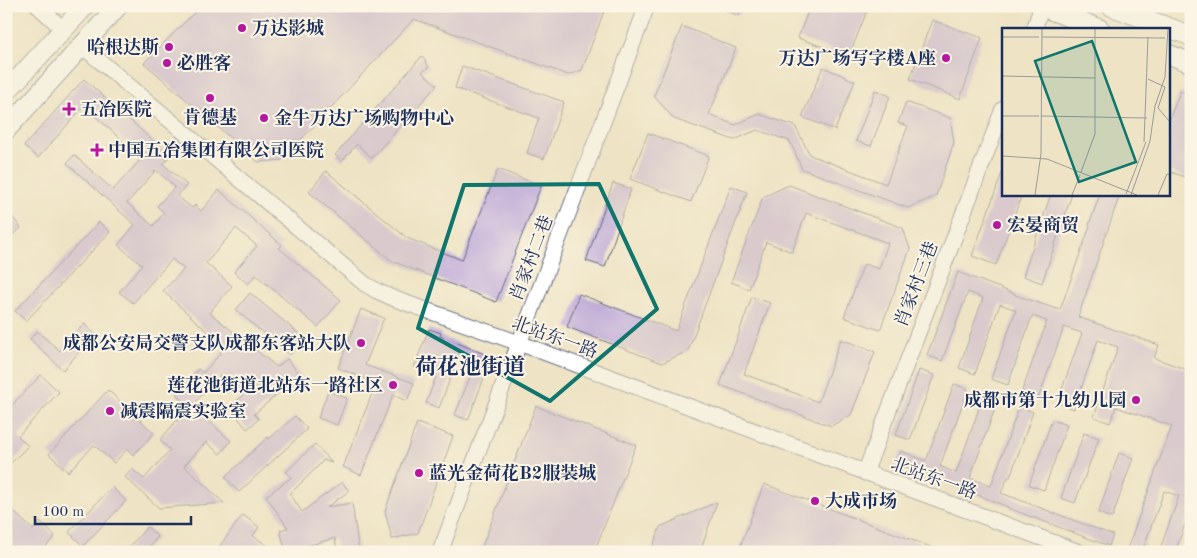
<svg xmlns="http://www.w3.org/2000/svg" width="1197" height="558" viewBox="0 0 1197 558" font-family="'Old Standard TT','Noto Serif SC',serif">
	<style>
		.building { fill: #c0acd8; fill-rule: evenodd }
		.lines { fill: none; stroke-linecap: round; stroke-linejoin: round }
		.minor-casing { stroke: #656e82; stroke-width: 17 }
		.major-casing { stroke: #656e82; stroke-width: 21 }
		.minor { stroke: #fff; stroke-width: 15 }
		.major { stroke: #fff; stroke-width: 19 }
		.marked { fill: none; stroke: #0f766e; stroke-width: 4; stroke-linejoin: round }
		.poi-dot { fill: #b5179e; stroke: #fcf5e5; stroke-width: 2 }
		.labels { text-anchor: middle; stroke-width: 4; stroke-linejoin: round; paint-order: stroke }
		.poi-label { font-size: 18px; font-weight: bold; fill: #1b2f5e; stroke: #fcf5e5; text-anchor: start }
		.street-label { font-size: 18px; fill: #1b2f5e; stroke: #fcf5e5 }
		.district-label { font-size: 22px; font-weight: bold; fill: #1b2f5e; stroke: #fcf5e5 }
		.inset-road { fill: none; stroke: #9a9b9b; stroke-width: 1 }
		.view { fill: #0f766e; fill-opacity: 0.15; stroke: #0f766e; stroke-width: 2.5 }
		.inset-edge { fill: none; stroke: #1b2f5e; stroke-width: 2.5 }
	</style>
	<rect width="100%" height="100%" fill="#fcf5e5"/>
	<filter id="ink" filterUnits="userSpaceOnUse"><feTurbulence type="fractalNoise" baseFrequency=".02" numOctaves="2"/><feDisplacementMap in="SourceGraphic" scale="10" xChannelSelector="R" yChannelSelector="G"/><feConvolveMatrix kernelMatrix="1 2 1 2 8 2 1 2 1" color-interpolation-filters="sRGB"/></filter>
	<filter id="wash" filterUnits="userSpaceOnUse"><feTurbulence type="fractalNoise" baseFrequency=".0096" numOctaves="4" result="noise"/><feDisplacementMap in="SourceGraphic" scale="20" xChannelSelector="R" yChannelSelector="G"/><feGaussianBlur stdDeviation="1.12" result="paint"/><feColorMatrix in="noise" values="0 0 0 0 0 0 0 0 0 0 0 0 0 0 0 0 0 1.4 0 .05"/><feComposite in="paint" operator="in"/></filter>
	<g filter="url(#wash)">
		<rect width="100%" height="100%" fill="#eee3c4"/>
		<g id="blocks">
			<path class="building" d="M191,6H606L582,70L568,75L414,19L282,160L258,162L144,63L196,11Z
				M716,6H743L739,16Z
				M810,6H869L849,56L798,38Z
				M932,20L982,38L960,99L910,79Z
				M682,26L736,48L709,115L735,125L759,114L795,126L810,155L886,184L908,126L898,123L906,102L950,118L954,142L936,196L908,208L802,169L790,141L757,130L734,140L674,119L654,96Z
				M422,56L429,67L422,72L437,85L372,158L357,144L342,161L335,155Z
				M462,66L564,102L544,159L527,153L539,118L455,88Z
				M823,67L855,81L835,130L802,117Z
				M84,79L170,156L163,164L187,185L177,196L192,208L195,205L201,211L219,190L282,245L279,248L341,300L318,327L256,275L248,284L234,272L257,246L236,228L206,263L232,286L212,309L213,310L210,313L277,367L287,359L306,382L294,392L288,385L254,414L259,419L247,429L229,407L243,396L220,375L192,406L231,441L220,454L206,442L184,466L224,503L159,508L125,477L132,469L144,479L170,450L160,440L179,418L171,411L181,399L176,394L198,369L203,373L225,348L207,333L208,332L163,291L184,269L172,259L133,303L119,292L142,265L118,245L135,225L67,163L74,155L113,190L142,158L84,106L38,158L24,146ZM156,170L175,187L157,206L164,213L153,226L127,203Z
				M875,90L890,96L871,146L856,141Z
				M1180,91L1191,95V179L1168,171V123Z
				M648,133L709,156L691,202L630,179Z
				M498,169L541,186L496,302L392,261L309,192L326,171L407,238L462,260Z
				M1002,173H1003V194H1022L996,265L972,256Z
				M613,183L631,189L605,267L586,261Z
				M789,185L903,228L910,249L880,330L844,317L864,264L879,269L888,243L806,213L792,252L766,242L749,289L731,282L763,197Z
				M731,186L747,192L688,351L662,363L567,327L579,294L676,331Z
				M1051,194H1072L1042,283L1023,276Z
				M1100,194H1120L1078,317L1159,345L1154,358L1191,371V421L1187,431L1191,432V508L1175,552H1159L1179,496L1164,491L1142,552H1126L1172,426L1116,407L1110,423L1094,417L1118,347L1098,340L1074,409L1057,403L1082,333L1064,327L1039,397L1022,391L1047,321L1032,316L1008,385L991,379L1016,310L1000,304L975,374L959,368L983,298L968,292L942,361L927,355L958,272L1015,294V295L1060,310L1090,226L1089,225Z
				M6,209L21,228L6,240Z
				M99,222L110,232L26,321L15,311Z
				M250,293L304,338L290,355L236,310Z
				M752,297L770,303L744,374L818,402L841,339L875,352L851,415L831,426L720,385Z
				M361,309L384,318L365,365L414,383L407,401L393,395L361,475L343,467L374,389L372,388L374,382L338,368Z
				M84,324L95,334L63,370L30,339L37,331L60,351Z
				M429,329L441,333L440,336L492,357L468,420L455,415L476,362L459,355L439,408L426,403L436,377L414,367Z
				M919,370L934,375L910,440L896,435Z
				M41,375L59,392L18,436L28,446L6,468V411Z
				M954,384L968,389L940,466L956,473L984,395L998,400L970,478L991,486L1019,407L1033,412L1010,477H1008L1001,493L1113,535L1109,546L1008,508V507L896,463L901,451L926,461Z
				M108,390L154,433L133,455L127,449L114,463L94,445L68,472L49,454Z
				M328,391L347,398L337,425L318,418Z
				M536,406L636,445L594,552H480Z
				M295,416L307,429L239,492L225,477L268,437L269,439Z
				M1052,420L1067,425L1044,490L1029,485Z
				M417,423L453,436L418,533L392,539L385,511Z
				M1084,433L1099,438L1075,503L1061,498Z
				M315,444L332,463L324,460L290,494L302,512L342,482L349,491L327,507L352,503L359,552H337L335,538L286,552L280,530L288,528L266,496L292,477L286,472Z
				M1119,453L1133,458L1112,518L1098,513Z
				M764,484L941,551V552H738Z
				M112,487L126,501L83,546L69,532Z
				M717,502L700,552H651L660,527Z
				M12,510L33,530L40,522L55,536L41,552H6V516Z
				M243,515L259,527L253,536L277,552H215Z
				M147,527L158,537L144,552H125Z"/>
		</g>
	</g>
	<g filter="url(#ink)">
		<use href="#blocks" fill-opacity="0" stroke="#656e82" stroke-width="1"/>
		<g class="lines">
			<defs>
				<path id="minor" d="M38,6L64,30
					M1034,29L1042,6
					M82,46L236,176L365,284L377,291L395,299L519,343L1079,552
					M865,473L1003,109
					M440,552L647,6"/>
				<path id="major" d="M1040,6L1100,29
					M1111,6L1191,36
					M1168,54L1191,63
					M6,92L85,6
					M6,130L118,6"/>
			</defs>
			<use href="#minor" class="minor-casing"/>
			<use href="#major" class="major-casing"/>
			<use href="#minor" class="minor"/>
			<use href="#major" class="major"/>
		</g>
	</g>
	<path d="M0 0H1197V558H0ZM599,184L657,309L550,401L418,328L464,185Z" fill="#eee3c4" fill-opacity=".55" fill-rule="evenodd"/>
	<path class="marked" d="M599,184L657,309L550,401L418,328L464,185Z"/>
	<g class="poi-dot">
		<circle cx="242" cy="28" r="5"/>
		<circle cx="169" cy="47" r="5"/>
		<circle cx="946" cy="58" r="5"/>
		<circle cx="167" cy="63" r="5"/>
		<circle cx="210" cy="98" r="5"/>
		<path d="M66.5 101.5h5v5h5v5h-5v5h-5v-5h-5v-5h5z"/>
		<circle cx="264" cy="118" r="5"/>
		<path d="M94.5 142.5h5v5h5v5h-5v5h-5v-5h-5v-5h5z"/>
		<circle cx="997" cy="225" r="5"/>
		<circle cx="361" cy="343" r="5"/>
		<circle cx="393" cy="385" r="5"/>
		<circle cx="1136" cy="400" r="5"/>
		<circle cx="110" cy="411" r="5"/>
		<circle cx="419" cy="473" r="5"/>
		<circle cx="815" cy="501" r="5"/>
	</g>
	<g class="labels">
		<g class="poi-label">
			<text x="252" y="34">万达影城</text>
			<text x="159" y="53" text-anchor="end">哈根达斯</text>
			<text x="936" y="64" text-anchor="end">万达广场写字楼A座</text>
			<text x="177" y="69">必胜客</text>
			<text x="80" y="115">五冶医院</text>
			<text x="210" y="123" text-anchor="middle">肯德基</text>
			<text x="274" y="124">金牛万达广场购物中心</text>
			<text x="108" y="156">中国五冶集团有限公司医院</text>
			<text x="1007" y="231">宏晏商贸</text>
			<text x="351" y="349" text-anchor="end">成都公安局交警支队成都东客站大队</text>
			<text x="383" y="391" text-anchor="end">莲花池街道北站东一路社区</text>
			<text x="1126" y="406" text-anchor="end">成都市第十九幼儿园</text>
			<text x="120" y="417">减震隔震实验室</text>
			<text x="429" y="479">蓝光金荷花B2服装城</text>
			<text x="825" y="507">大成市场</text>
		</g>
		<g class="street-label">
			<text transform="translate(531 258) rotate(-69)" y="6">肖家村二巷</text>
			<text transform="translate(916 284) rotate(-69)" y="6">肖家村三巷</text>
			<text transform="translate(555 337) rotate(20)" y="6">北站东一路</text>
			<text transform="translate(934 478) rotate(20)" y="6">北站东一路</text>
		</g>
		<g class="district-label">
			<text x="470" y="374">荷花池街道</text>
		</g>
	</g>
	<g transform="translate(1002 28)">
		<rect width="168" height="168" fill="#eee3c4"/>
		<path class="inset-road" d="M0,9H37M40,9L163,10M0,48L93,50M146,51L163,59L156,80L168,94M0,88H37M39,88L145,90M142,114L146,9M0,128L45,131L135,167M79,144L93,106V0M124,166L144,114M33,167L39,126L40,0M70,167L78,147M129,167L148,113L153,78L163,49L166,0M156,167L165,146L168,147"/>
		<path class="view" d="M90,13L134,134L77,154L33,33Z"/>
		<rect width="168" height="168" class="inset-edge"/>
	</g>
	<rect width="1197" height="558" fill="none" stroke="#fcf5e5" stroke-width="25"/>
	<path d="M35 516v8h156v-8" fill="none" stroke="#1b2f5e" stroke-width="2.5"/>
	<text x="42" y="516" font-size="15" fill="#1b2f5e" stroke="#fcf5e5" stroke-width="4" paint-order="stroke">100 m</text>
</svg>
